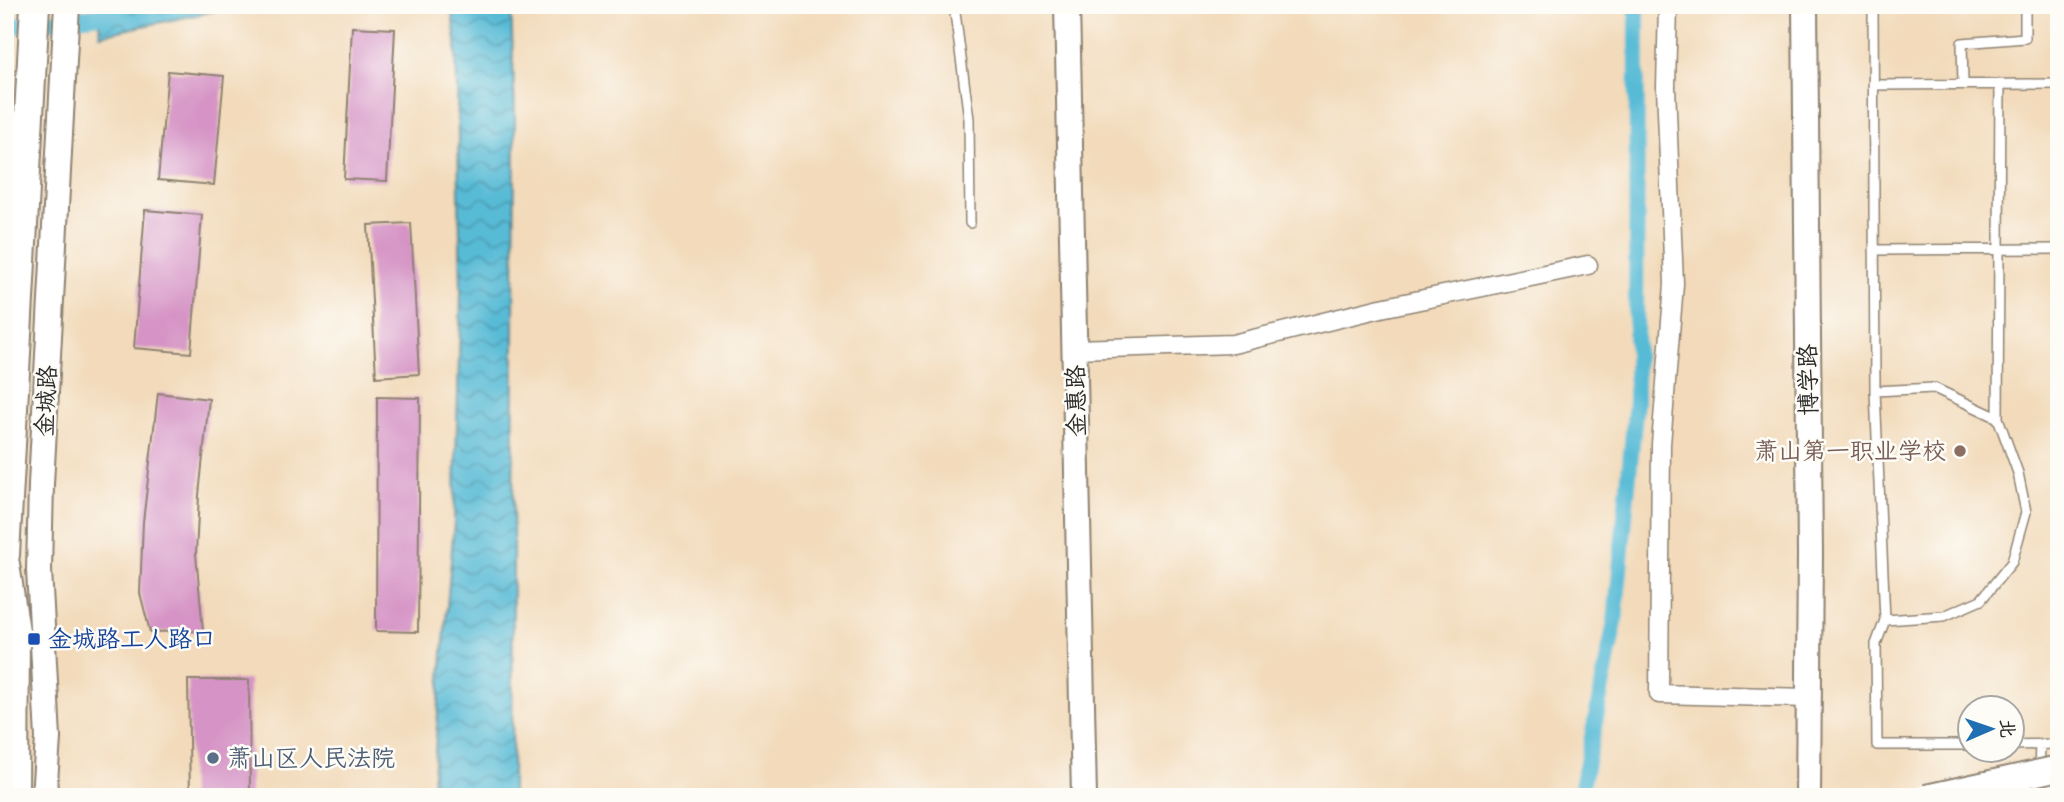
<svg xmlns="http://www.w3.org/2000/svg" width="2064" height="802" viewBox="0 0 2064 802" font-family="Itim,'LXGW WenKai TC',sans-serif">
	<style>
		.water { fill: url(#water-waves); stroke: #427380; stroke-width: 2 }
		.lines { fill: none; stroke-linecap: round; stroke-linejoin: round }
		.canal { stroke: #58bbd6; stroke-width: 16 }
		.building { fill: #d694c6 }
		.lane-casing { stroke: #8e8272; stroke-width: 12 }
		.street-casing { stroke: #8e8272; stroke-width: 21 }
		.secondary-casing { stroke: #8e8272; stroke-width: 28 }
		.primary-casing { stroke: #8e8272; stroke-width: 32 }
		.lane { stroke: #fff; stroke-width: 9 }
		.street { stroke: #fff; stroke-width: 18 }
		.secondary { stroke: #fff; stroke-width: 24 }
		.primary { stroke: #fff; stroke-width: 28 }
		.secondary-bridge-casing { stroke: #8e8272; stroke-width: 28; stroke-linecap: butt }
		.secondary-bridge { stroke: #fff; stroke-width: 24 }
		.education-dot { fill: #8d6e63; stroke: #fdfcf7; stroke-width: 2.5 }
		.transit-dot { fill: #1a4fb4; stroke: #fdfcf7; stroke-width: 2.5 }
		.service-dot { fill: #5c6f8a; stroke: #fdfcf7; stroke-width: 2.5 }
		.labels { text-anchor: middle; stroke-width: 5; stroke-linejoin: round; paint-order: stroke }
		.street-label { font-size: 24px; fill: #2b2b2b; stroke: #fdfcf7 }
		.education-label { font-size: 24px; fill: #785e54; stroke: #fdfcf7; text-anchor: end }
		.transit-label { font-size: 24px; fill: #164399; stroke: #fdfcf7; text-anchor: start }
		.service-label { font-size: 24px; fill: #4e5e75; stroke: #fdfcf7; text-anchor: start }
	</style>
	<defs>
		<pattern id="water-waves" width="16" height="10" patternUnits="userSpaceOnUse" patternTransform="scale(1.75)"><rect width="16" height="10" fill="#58bbd6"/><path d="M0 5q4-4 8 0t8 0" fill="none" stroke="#4998ae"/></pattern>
	</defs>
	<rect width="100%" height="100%" fill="#fdfcf7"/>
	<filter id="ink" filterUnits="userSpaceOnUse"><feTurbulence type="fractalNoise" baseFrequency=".0143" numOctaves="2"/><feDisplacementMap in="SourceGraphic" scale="14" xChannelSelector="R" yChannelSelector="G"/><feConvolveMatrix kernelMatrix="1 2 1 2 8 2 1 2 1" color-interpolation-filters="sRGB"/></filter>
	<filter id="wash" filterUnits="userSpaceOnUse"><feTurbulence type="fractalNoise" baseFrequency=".00686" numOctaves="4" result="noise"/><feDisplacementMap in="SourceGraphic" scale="28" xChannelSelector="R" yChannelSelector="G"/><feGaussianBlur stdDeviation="1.57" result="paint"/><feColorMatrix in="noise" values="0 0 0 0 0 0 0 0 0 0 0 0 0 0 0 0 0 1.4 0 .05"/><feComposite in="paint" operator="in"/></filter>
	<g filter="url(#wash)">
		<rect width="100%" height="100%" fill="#f2daba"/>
		<path class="water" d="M98,5H243L100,35Z
			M451,5H511L515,114L512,797H431L454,523L461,292L456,41Z"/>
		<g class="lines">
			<path class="canal" d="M5,27L117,13
				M1580,797L1615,622L1636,401L1637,5"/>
		</g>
		<g id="blocks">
			<path class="building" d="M352,27L395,29L387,181L344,179Z
				M168,71L224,76L214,185L158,180Z
				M145,210L202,215L191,353L134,348Z
				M411,223L419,374L376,377L368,225Z
				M158,393L209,399L199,495L196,554L203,631L150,632L140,593L143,522Z
				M377,397L420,398L418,632L376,631Z
				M188,680H249L250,797H190Z"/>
		</g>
	</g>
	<g filter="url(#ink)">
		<use href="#blocks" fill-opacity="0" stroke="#8e8272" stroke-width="2"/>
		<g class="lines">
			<defs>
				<path id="lane" d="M954,5L969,119L970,223
					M1873,5L1875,391L1885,620L1876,644L1877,745H1969
					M1963,84L1962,43L2025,38V5
					M1873,85L2059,84
					M1874,250L2059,249
					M1875,391L1934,388L1998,418L2018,473L2026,512L2012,562L1981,600L1944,616L1885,620
					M1998,418L2000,84
					M2011,745L2059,744
					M2038,797L2040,745"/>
				<path id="street" d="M1668,5L1666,87L1674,284L1661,444L1659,694L1809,698
					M1075,349L1233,344L1381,308L1588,265"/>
				<path id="secondary" d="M1067,5L1084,797
					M1805,5L1810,555L1808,797
					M44,797L48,738L39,570L41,484L67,5
					M2048,797L2059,794"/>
				<path id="primary" d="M5,555L35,5
					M5,564L15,631L14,797"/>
			</defs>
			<use href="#lane" class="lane-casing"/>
			<use href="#street" class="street-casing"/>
			<use href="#secondary" class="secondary-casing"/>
			<use href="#primary" class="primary-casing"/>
			<use href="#lane" class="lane"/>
			<use href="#street" class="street"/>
			<use href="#secondary" class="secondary"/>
			<use href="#primary" class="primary"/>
			<defs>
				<path id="secondary-bridge" d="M1926,797L2059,768"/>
			</defs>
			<use href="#secondary-bridge" class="secondary-bridge-casing"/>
			<use href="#secondary-bridge" class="secondary-bridge"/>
		</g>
	</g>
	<circle class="education-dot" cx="1960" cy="451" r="7"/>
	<rect class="transit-dot" x="27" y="632" width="14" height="14" rx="3.5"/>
	<circle class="service-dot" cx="213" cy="758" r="7"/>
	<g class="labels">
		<g class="street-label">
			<text transform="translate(1808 380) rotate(-91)" y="8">博学路</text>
			<text transform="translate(46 401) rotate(-87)" y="8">金城路</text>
			<text transform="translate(1076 401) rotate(-91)" y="8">金惠路</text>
		</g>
		<g class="education-label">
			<text x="1946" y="459">萧山第一职业学校</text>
		</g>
		<g class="transit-label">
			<text x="48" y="647">金城路工人路口</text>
		</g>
		<g class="service-label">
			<text x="227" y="766">萧山区人民法院</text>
		</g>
	</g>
	<rect width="2064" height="802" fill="none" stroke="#fdfcf7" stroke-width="28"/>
	<g transform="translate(1991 729) rotate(88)"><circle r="33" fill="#fdfcf7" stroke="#a9a8a5" stroke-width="2"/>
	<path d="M0-5L12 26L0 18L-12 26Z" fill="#1f6fb2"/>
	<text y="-10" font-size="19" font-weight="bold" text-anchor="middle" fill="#2b2b2b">北</text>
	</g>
</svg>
